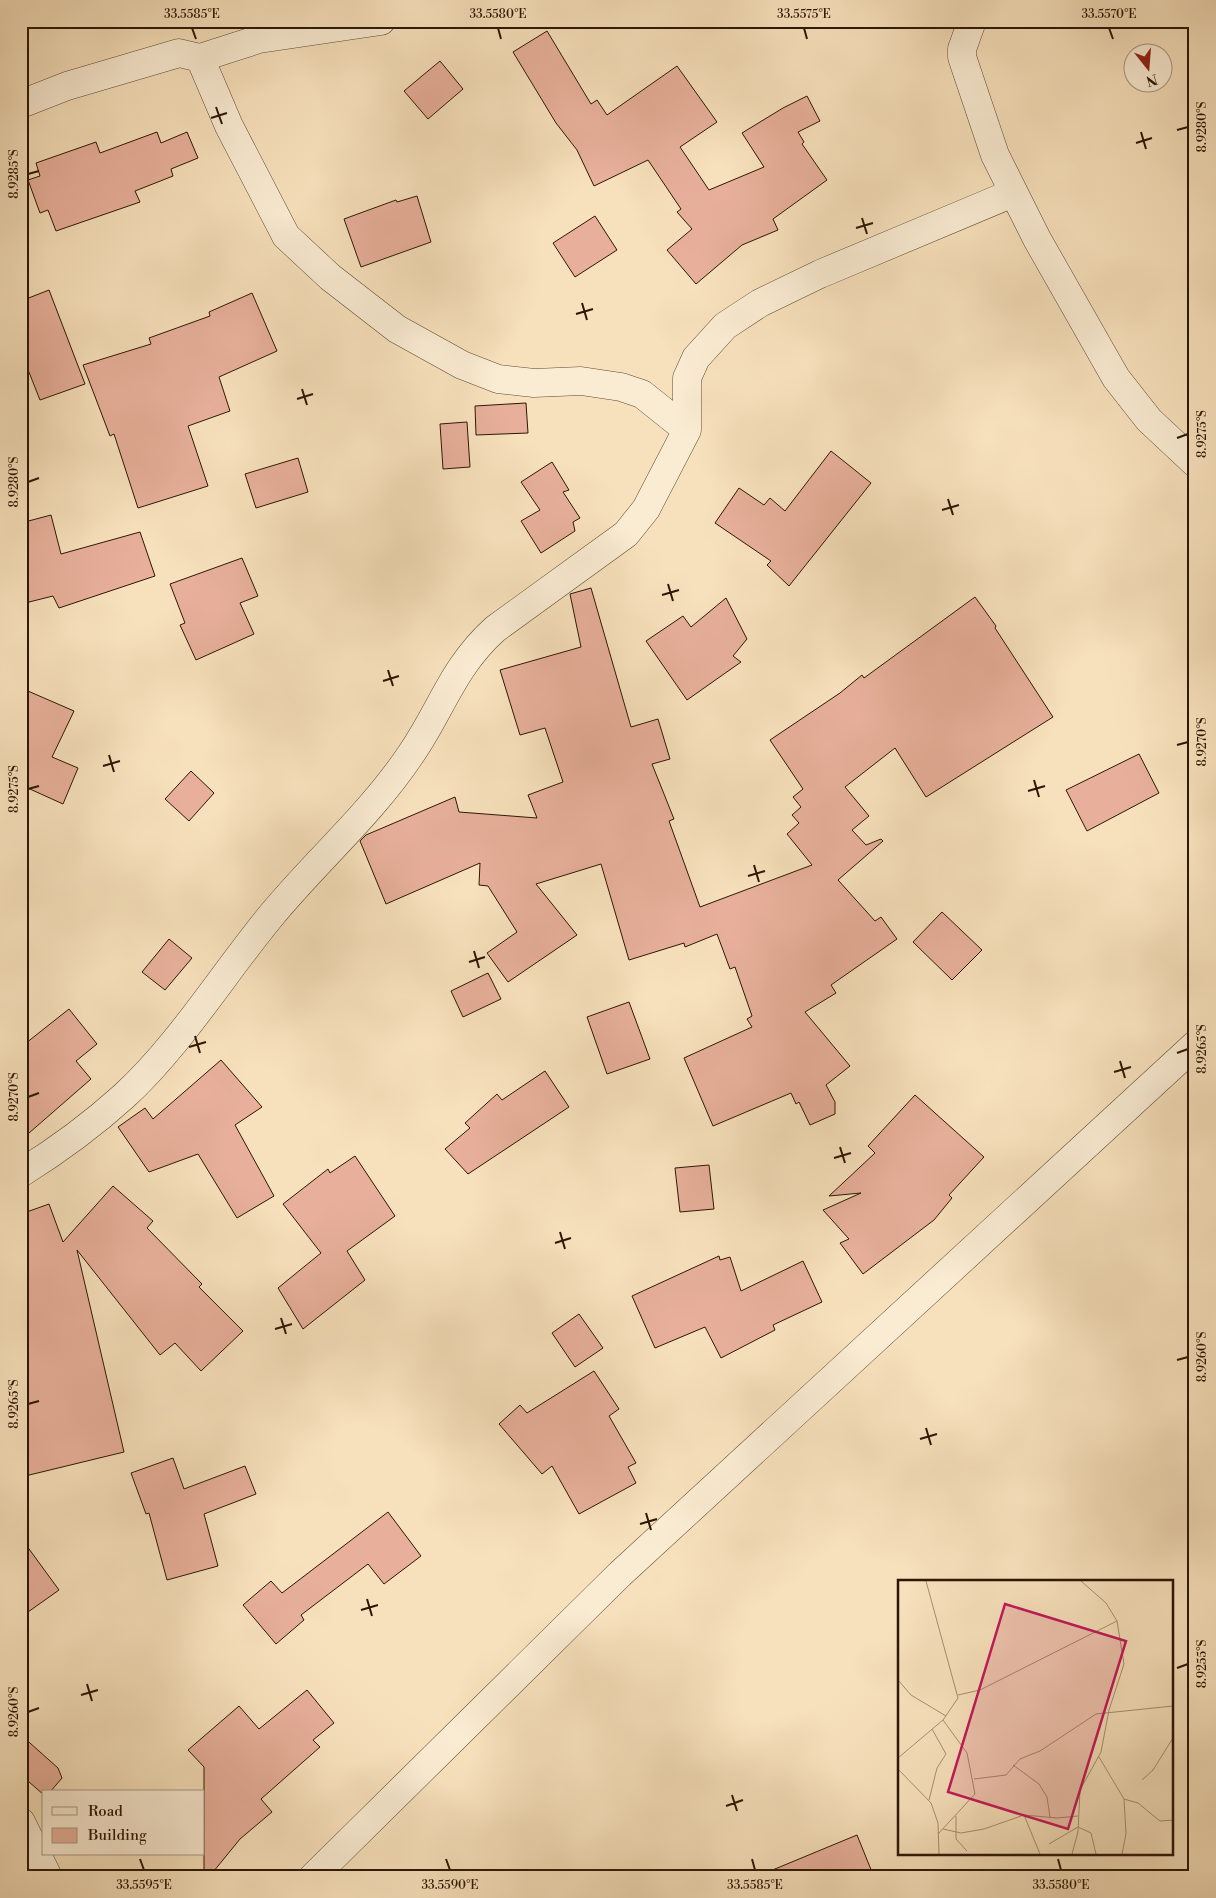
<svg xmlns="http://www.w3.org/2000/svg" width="1216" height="1898" viewBox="0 0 1216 1898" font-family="'Libre Bodoni',serif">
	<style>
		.building { fill: #e8b09b; stroke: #2c1704 }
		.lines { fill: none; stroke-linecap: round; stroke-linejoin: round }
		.minor-casing { stroke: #5f4a32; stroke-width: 29 }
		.minor { stroke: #faecd3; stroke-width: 28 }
		.ticks { fill: none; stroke: #2c1704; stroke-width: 2 }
		.inset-road { fill: none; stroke: #a69072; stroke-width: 1 }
		.view { fill: #c2185b; fill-opacity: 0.15; stroke: #c2185b; stroke-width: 2.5 }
		.inset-edge { fill: none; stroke: #2c1704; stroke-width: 2.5 }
		.neatline { fill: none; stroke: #2c1704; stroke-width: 2 }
		.ticks-label { font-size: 12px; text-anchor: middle; fill: #2c1704 }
	</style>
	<rect width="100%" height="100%" fill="#f7e1bc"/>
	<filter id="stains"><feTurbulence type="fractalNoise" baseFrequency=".004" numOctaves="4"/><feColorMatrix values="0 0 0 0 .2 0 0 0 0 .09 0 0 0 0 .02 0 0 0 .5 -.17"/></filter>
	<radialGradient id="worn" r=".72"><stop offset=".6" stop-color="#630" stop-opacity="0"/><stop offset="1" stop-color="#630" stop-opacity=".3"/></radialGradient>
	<path class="building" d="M547,31L591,104L597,100L607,115L677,66L717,122L680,147L709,190L764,167L742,133L783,108L807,96L820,121L798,132L804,142L802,144L827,180L773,219L778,230L742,245L696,284L667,250L692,229L677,212L681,209L648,160L594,186L577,150L556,123L513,52Z
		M440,61L463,89L428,119L404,91Z
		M157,132L161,143L187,132L198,158L171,169L173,176L135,191L140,202L56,231L48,210L40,213L28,180L40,176L36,163L96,142L100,153Z
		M417,196L431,242L361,267L344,219L396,200L397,202Z
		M595,216L617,250L575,277L553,243Z
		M49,290L85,384L40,400L21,352V301Z
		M252,293L277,351L219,377L230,411L188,426L208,486L138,508L114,434L110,436L83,365L151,344L149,338L210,316L209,312Z
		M526,403L528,433L476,435L475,406Z
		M467,422L470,467L443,469L440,424Z
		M831,451L871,483L789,586L767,565L771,561L715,523L739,488L764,505L770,498L785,511Z
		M298,458L308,492L256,508L245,474Z
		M552,462L569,490L563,492L580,518L573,522L575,531L541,553L521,521L540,510L521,482Z
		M51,515L61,554L140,532L155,576L59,608L53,596L21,604V523Z
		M242,558L258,596L240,603L254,634L196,660L180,625L185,623L170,584Z
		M591,588L631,727L658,719L670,759L652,764L674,819L669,821L700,907L812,865L787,834L799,823L792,815L801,807L793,797L803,789L770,740L840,693L862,675L864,678L975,597L996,626L995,628L1053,717L926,797L895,748L845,787L869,816L852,830L866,845L881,839L883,841L838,880L875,921L881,917L897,939L831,985L836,993L805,1012L850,1066L826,1085L835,1102V1114L810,1125L799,1102L796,1104L791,1093L713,1126L684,1058L752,1027L747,1019L752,1016L735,967L730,969L717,934L685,947L684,943L629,960L601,864L536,884L577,935L508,982L487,953L517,932L488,886L479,885L480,863L386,904L360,841L366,835L455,797L459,812L537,818L528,795L563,782L545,728L520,735L500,670L581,647L570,594Z
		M726,598L747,639L733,656L741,662L687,700L646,641L683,616L691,627Z
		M21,688L74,711L52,757L78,768L63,804L21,785Z
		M1139,754L1159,793L1087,831L1066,790Z
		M191,771L214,793L189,821L165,799Z
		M942,912L982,950L952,980L913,942Z
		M169,939L192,958L165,990L142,972Z
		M488,973L501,999L463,1017L451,991Z
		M629,1002L650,1059L607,1074L587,1017Z
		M69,1009L97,1044L76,1061L91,1079L21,1140V1047Z
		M221,1060L262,1107L235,1125L274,1196L237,1218L198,1154L149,1172L118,1127L145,1108L153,1119Z
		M545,1071L569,1107L468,1174L445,1149L470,1128L465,1123L497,1094L502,1100Z
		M915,1095L984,1157L949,1195L952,1198L934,1220L863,1274L840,1243L849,1239L823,1210L861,1193L829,1196L875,1153L868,1146Z
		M355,1156L395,1216L347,1251L365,1280L303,1329L278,1288L321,1253L283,1204L328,1169L330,1173Z
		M709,1165L714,1209L680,1212L675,1168Z
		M113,1186L153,1221L147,1228L202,1284L199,1287L243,1331L201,1371L175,1343L160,1355L77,1250L124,1452L21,1477V1214L49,1204L63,1242Z
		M719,1256L720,1260L730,1257L741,1291L803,1261L822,1302L773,1325L775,1330L721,1358L705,1327L655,1348L632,1296Z
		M579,1314L603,1348L575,1367L552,1333Z
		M594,1371L619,1409L609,1416L636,1463L628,1467L636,1483L579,1514L552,1466L542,1474L499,1424L520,1405L527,1413Z
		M173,1458L184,1489L245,1466L256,1494L204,1514L218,1566L167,1580L149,1513L146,1514L131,1473Z
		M388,1512L421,1556L384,1584L368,1564L301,1615L304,1620L276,1644L243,1605L271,1581L282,1593Z
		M21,1538L59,1590L21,1617Z
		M307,1690L334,1723L313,1740L320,1747L261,1799L272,1812L240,1839L209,1877H204V1767L188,1750L239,1706L259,1729Z
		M21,1735L58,1768L62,1778L50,1792H44V1795L21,1775Z
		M857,1835L874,1877H758V1876Z"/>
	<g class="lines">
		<defs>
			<path id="minor" d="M972,21L962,49V57L995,155L1037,239L1116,378L1149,420L1195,463
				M200,58L229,126L286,236L330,277L397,329L462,365L498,379L534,383L581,381L621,387L642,394L687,430
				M21,104L67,86L179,53L200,58L259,39L381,21
				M21,1173C58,1150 92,1125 124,1096C178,1047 223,974 270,917C315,862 371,814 411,754C442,709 452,668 495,629L626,534L646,509L687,430V378L696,358L725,326L760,303L820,274L1013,193
				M21,1822L48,1877
				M313,1877L620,1574L1195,1045"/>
		</defs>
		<use href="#minor" class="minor-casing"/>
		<use href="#minor" class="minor"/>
	</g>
	<path class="ticks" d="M192,28L196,39M498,28L501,39M804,28L807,39M1109,28L1113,39M216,107L222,124M211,118L227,113M1177,130L1188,127M1141,132L1146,149M1136,143L1152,138M28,174L39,171M862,218L867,234M856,228L873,223M582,303L587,320M576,314L593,309M302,389L307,405M297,399L313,394M1177,438L1188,434M28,482L39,478M948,499L953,515M942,510L959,505M668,584L673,601M662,595L679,590M388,670L393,686M383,681L399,676M1177,745L1188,742M109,755L114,772M103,766L120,761M1034,780L1039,797M28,789L39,786M1028,791L1045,786M754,865L759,882M748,876L765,871M474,951L479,968M469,962L485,957M195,1036L200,1053M189,1047L206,1042M1177,1053L1188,1049M1120,1061L1125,1078M1114,1072L1131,1067M28,1097L39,1093M840,1147L845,1163M834,1158L851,1153M560,1232L565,1249M555,1243L571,1238M281,1318L286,1334M275,1329L292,1324M1177,1360L1188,1357M28,1404L39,1401M926,1428L931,1445M920,1439L937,1434M646,1513L651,1530M640,1524L657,1519M367,1599L372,1616M361,1610L378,1605M1177,1668L1188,1664M87,1684L92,1701M81,1695L98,1690M28,1712L39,1708M732,1795L737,1811M726,1806L743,1800M140,1859L144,1870M446,1859L450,1870M752,1859L755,1870M1058,1859L1061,1870"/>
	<g transform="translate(898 1580)">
		<rect width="275" height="275" fill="#f7e1bc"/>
		<path class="inset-road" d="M0,100L13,115L48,136M60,115L82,110L219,41M201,177L226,219L240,223L262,241L275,240M0,178L45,140L60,118L28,1M115,185L141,204L149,217L152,237M0,189L33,223L40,243L41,274M76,199L108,195L122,179L142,171L198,134L275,126M244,200L255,190L275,158M31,220L39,188L48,174L34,149M126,235L142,274M58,236V259L69,271M45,249L63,253L86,249L126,235L159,238L180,236M40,254L77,214L69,173L45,140M151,264L180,247L193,253L198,274M174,274L180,252L182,210L203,172L211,130L226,84L219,41L208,23L183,1M224,274L228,254L226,219"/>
		<path class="view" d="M107,24L228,61L170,249L50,212Z"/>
		<rect width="275" height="275" class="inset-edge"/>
	</g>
	<rect width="1216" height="1898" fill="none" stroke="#f7e1bc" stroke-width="55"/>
	<rect x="42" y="1790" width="162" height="65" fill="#faecd3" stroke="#a89780"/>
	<rect x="52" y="1807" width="25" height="8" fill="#faecd3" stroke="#a89780"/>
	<text x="88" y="1816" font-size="15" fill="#2c1704">Road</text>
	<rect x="52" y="1828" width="25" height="15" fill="#e8b09b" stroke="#a89780"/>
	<text x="88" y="1840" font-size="15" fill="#2c1704">Building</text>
	<g transform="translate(1148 68) rotate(163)"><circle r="24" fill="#faecd3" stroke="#a89780"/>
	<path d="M0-4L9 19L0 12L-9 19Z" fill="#8f2418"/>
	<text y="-8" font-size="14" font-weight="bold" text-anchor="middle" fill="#2c1704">N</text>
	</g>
	<rect x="28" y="28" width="1160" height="1842" class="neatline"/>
	<g class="ticks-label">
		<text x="192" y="18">33.5585°E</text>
		<text x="498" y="18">33.5580°E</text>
		<text x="804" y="18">33.5575°E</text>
		<text x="1109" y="18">33.5570°E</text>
		<text transform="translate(1202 127) rotate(-90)" y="4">8.9280°S</text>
		<text transform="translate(14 174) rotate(-90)" y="4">8.9285°S</text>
		<text transform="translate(1202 434) rotate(-90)" y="4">8.9275°S</text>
		<text transform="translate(14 482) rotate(-90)" y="4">8.9280°S</text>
		<text transform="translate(1202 742) rotate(-90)" y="4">8.9270°S</text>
		<text transform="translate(14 789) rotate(-90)" y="4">8.9275°S</text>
		<text transform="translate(1202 1049) rotate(-90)" y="4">8.9265°S</text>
		<text transform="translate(14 1097) rotate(-90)" y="4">8.9270°S</text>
		<text transform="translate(1202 1357) rotate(-90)" y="4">8.9260°S</text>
		<text transform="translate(14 1404) rotate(-90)" y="4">8.9265°S</text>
		<text transform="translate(1202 1664) rotate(-90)" y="4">8.9255°S</text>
		<text transform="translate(14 1712) rotate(-90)" y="4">8.9260°S</text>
		<text x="144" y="1889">33.5595°E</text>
		<text x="450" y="1889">33.5590°E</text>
		<text x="755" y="1889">33.5585°E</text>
		<text x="1061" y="1889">33.5580°E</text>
	</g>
	<rect width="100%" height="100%" filter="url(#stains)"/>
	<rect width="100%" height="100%" fill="url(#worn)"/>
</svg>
